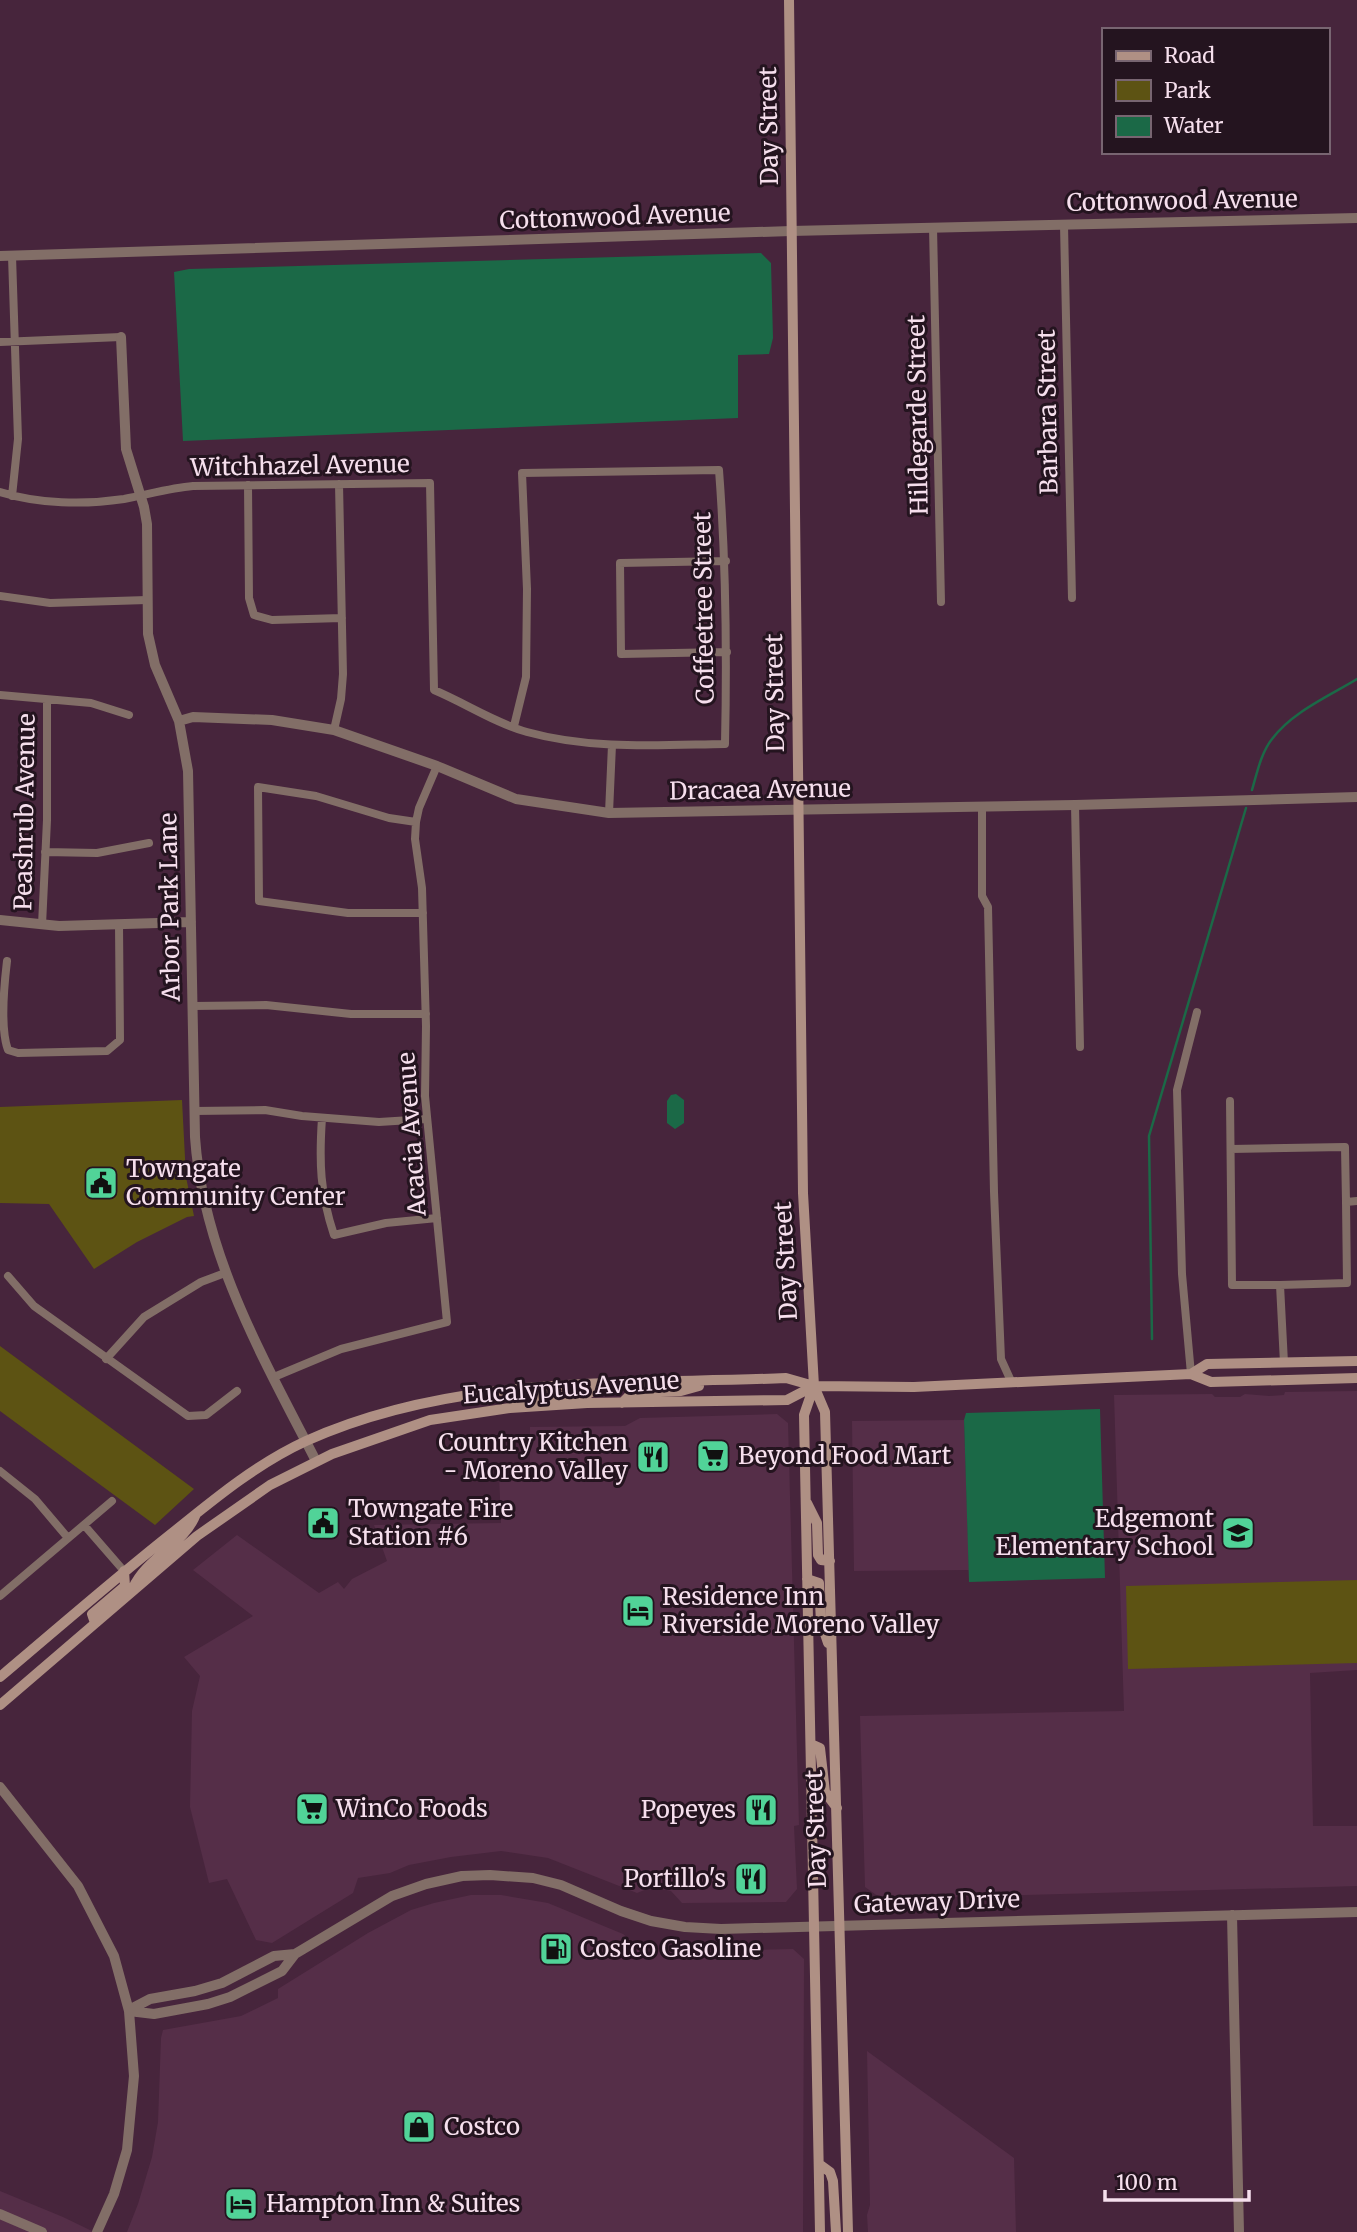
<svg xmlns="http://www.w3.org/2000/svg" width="1357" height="2232" viewBox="0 0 1357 2232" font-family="Merriweather,serif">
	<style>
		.built { fill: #552e48 }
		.green { fill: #5d5313 }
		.water { fill: #1b6947 }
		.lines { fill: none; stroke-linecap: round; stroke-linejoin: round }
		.stream { stroke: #1b6947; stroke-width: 2.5 }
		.minor { stroke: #826e67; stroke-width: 8 }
		.tertiary { stroke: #826e67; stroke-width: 10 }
		.secondary { stroke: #af9084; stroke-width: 10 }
		.labels { text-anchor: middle; stroke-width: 6; stroke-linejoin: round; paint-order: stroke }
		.street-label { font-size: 24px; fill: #f6dfed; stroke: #24141f }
		.poi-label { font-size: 24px; fill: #f6dfed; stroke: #24141f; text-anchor: start }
	</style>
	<rect width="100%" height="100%" fill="#47253c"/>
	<path class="built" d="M1357,1391V1670L1310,1673L1313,1826H1357V1886L882,1899L865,1887L860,1716L1124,1711L1114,1395L1212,1394L1215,1397H1240L1245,1394L1269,1396L1284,1395L1285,1392Z
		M777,1414L788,1423L799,1825L794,1826L797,1889L786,1902L682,1903L671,1891L652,1887L637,1893L548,1858L501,1851L451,1857L409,1865L390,1873L358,1878L353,1893L272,1943L256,1940L227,1879L209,1883L190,1807L192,1711L200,1676L184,1657L253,1616L193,1570L237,1535L319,1593L338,1582L344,1589L352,1579L387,1561L374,1525L501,1523L499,1474L530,1475V1427L625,1426L640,1418Z
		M964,1420L969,1570L854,1571L852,1421Z
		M471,1895H501L548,1903L623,1934L637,1946L661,1950L673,1947L705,1951L793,1949L804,1959L803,2232H127L138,2204L152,2157L158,2122L161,2038L163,2030L241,2016L278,1998V1989L368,1933L411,1910L434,1903Z
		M867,2051L1014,2158L1016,2232H868L867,2215L870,2205Z
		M0,2191L63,2217L94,2232H0Z"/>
	<path class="green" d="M182,1100L186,1177L194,1216L187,1217L137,1242L94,1269L49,1204L0,1203V1107Z
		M0,1346L194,1489L155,1525L0,1411Z
		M1357,1580V1663L1128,1669L1126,1586Z"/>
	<path class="water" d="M761,253L771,263L773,338L769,354L738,355V418L183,441L174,272L189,269Z
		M676,1094L684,1100V1123L675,1129L667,1123V1101L671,1095Z
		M1100,1409L1105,1578L969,1582L964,1420L966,1413Z"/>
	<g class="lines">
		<path class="stream" d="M1252,790C1257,773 1261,753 1272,739C1292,712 1329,696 1357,679
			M1152,1339L1149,1136L1246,808"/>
		<path class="minor" d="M1064,225L1072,598
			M933,227L941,602
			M12,256L18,439L12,496
			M0,342L121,337
			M248,485L249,598L254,615L272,620L342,618
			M0,492C39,504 84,505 124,499C147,495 169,488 193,486L430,483L434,690C465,703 495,723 527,732C592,750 659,745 725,744C727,652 726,562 719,470L522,473L527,589L526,677L514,726
			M726,561L620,563L621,654L727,652
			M0,596L50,603L147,600
			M0,695L91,703L129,715
			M334,730L341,699L343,674L339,484
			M1075,805L1080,1047
			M982,807V896L988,907L994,1192L1001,1359L1011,1381
			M609,813L612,745
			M416,822L389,818L316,796L258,787L259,901L348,913H423
			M45,852L97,853L149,843
			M42,925L47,820V700
			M7,961C4,986 0,1028 8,1050L18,1053L107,1051L120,1040L119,925
			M193,1006L266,1005L351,1014H426
			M1230,1101L1232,1285H1280
			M194,1111L265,1110L302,1116L379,1122L427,1119
			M322,1118C319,1162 320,1193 334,1235L386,1223L437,1218
			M1231,1149L1345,1147L1346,1202
			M8,1276L34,1306L188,1416L206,1415L237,1391
			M106,1359L144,1317L201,1282L225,1273
			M1284,1363L1280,1285L1347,1283L1346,1202L1357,1201
			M1191,1374L1182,1274L1177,1090L1197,1012
			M274,1377L341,1349L447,1322L425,1096L426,1026L422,888L415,839L416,822L419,808L437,766
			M0,1471L35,1499L68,1538
			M84,1525L124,1571
			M0,1596L112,1501"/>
		<path class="tertiary" d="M0,256L791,231L1357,218
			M121,337L126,449L144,507L147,524L148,634L155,665L179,721L188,771L195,1137C203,1254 263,1358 316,1461
			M179,721L193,717L272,720L334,730L437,766L516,799L609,813L1075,805L1357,797
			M0,920L59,926L191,922
			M0,1787L78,1886L114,1956L129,2011L134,2076L127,2150L114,2194L97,2232
			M1232,1915L1239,2232
			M129,2010L150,1999L195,1991L222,1983L274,1956L295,1954
			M129,2011L154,2014L208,2004L230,1997L282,1971L295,1954L392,1896L426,1884L462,1876L490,1875L533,1878L561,1885L621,1911L651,1921L685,1927L721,1929L1357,1912
			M0,2214L42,2232"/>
		<path class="secondary" d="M789,0L803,1193L814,1386L825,1412L848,2232
			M1191,1374L1207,1364L1357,1361
			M814,1386L804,1415L820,2232
			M622,1403L632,1393L681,1391L699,1386
			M515,1405L539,1397L586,1395L604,1385
			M807,1503L817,1523L818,1555L821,1560L830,1561
			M807,1579L819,1583L821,1622L828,1643
			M133,1588C147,1557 184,1545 196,1514
			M95,1623L92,1614L125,1586L124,1571
			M0,1677C57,1629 113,1580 171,1534C213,1500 256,1464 306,1441C457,1373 625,1385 786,1378L814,1386L914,1387L1191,1374L1211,1382L1357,1378
			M0,1705L197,1536L270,1485L332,1454L430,1420L510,1408L587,1403L787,1400L814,1386
			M811,1744L820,1748L825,1792L837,1808
			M819,2164L830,2172L833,2181L836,2232"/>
	</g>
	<defs>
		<symbol id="civic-square" viewBox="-11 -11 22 22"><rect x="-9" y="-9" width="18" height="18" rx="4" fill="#51d398" stroke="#24141f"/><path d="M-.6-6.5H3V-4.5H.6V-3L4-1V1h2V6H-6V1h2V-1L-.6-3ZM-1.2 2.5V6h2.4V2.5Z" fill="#111"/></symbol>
		<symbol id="supermarket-square" viewBox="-11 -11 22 22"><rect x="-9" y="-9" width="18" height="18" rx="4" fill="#51d398" stroke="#24141f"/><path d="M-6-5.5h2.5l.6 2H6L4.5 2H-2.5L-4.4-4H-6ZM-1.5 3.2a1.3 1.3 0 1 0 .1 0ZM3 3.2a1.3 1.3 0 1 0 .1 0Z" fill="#111"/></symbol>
		<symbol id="restaurant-square" viewBox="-11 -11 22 22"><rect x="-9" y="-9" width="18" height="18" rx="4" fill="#51d398" stroke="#24141f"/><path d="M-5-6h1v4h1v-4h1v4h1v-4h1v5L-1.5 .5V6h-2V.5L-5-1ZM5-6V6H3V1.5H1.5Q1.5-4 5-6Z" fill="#111"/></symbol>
		<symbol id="school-square" viewBox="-11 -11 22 22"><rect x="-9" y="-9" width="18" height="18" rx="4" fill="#51d398" stroke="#24141f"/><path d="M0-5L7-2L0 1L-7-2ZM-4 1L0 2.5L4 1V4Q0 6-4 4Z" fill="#111"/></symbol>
		<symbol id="hotel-square" viewBox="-11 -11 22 22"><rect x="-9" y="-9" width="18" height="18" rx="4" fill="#51d398" stroke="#24141f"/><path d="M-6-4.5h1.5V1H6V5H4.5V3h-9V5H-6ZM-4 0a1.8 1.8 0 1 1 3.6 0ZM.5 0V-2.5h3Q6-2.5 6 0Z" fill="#111"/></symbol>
		<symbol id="fuel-square" viewBox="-11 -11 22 22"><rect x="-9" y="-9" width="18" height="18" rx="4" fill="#51d398" stroke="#24141f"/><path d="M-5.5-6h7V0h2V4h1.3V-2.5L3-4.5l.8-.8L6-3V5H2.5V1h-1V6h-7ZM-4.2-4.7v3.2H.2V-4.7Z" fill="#111"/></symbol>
		<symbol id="shop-square" viewBox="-11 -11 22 22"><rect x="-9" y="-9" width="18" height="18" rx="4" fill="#51d398" stroke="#24141f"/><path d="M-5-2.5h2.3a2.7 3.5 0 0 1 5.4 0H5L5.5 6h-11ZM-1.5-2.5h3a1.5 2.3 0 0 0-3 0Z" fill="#111"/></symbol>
	</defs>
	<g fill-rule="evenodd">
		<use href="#civic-square" x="82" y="1164" width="38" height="38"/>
		<use href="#supermarket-square" x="694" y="1437" width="38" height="38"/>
		<use href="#restaurant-square" x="634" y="1438" width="38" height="38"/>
		<use href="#civic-square" x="304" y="1504" width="38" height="38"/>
		<use href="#school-square" x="1219" y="1514" width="38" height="38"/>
		<use href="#hotel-square" x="619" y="1592" width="38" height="38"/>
		<use href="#supermarket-square" x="293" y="1790" width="38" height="38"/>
		<use href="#restaurant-square" x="742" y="1791" width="38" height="38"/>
		<use href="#restaurant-square" x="732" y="1860" width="38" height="38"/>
		<use href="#fuel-square" x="537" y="1930" width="38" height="38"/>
		<use href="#shop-square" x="400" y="2108" width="38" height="38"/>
		<use href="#hotel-square" x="222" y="2185" width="38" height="38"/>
	</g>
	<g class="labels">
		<g class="street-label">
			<text transform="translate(769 126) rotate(-91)" y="8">Day Street</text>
			<text transform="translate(1182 201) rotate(-1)" y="8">Cottonwood Avenue</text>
			<text transform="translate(615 217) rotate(-2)" y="8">Cottonwood Avenue</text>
			<text transform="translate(1048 412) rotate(-91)" y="8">Barbara Street</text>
			<text transform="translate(918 415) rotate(-91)" y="8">Hildegarde Street</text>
			<text transform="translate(300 466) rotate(-1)" y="8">Witchhazel Avenue</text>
			<text transform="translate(704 608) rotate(-91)" y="8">Coffeetree Street</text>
			<text transform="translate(775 693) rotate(-91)" y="8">Day Street</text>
			<text transform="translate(760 790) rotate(-1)" y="8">Dracaea Avenue</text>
			<text transform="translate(25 812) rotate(-89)" y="8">Peashrub Avenue</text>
			<text transform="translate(170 907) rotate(-91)" y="8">Arbor Park Lane</text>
			<text transform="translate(412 1134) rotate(-94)" y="8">Acacia Avenue</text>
			<text transform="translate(786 1261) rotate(-93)" y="8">Day Street</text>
			<text transform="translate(571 1388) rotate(-4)" y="8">Eucalyptus Avenue</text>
			<text transform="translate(816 1829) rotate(-92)" y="8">Day Street</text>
			<text transform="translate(937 1902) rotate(-2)" y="8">Gateway Drive</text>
		</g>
		<g class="poi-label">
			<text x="126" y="1177">Towngate<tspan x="126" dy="28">Community Center</tspan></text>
			<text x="628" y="1451" text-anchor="end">Country Kitchen<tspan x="628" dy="28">- Moreno Valley</tspan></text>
			<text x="738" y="1464">Beyond Food Mart</text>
			<text x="348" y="1517">Towngate Fire<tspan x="348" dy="28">Station #6</tspan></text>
			<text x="1214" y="1527" text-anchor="end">Edgemont<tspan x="1214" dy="28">Elementary School</tspan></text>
			<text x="662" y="1605">Residence Inn<tspan x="662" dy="28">Riverside Moreno Valley</tspan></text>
			<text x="336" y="1817">WinCo Foods</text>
			<text x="736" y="1818" text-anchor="end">Popeyes</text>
			<text x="726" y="1887" text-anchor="end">Portillo's</text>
			<text x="580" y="1957">Costco Gasoline</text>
			<text x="444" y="2135">Costco</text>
			<text x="266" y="2212">Hampton Inn &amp; Suites</text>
		</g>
	</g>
	<rect x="1102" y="28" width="228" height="126" fill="#24141f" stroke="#786571" stroke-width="2"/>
	<rect x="1116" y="51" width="35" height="10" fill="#af9084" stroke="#786571" stroke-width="2"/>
	<text x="1164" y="63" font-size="21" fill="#f6dfed">Road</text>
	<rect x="1116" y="80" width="35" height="21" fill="#5d5313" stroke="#786571" stroke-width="2"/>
	<text x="1164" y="98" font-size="21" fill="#f6dfed">Park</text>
	<rect x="1116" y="116" width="35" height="21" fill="#1b6947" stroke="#786571" stroke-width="2"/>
	<text x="1164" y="133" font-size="21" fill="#f6dfed">Water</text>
	<path d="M1105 2190v10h144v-10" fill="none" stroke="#f6dfed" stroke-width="3.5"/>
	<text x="1116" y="2190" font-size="21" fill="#f6dfed" stroke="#24141f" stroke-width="5" paint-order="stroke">100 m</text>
</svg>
